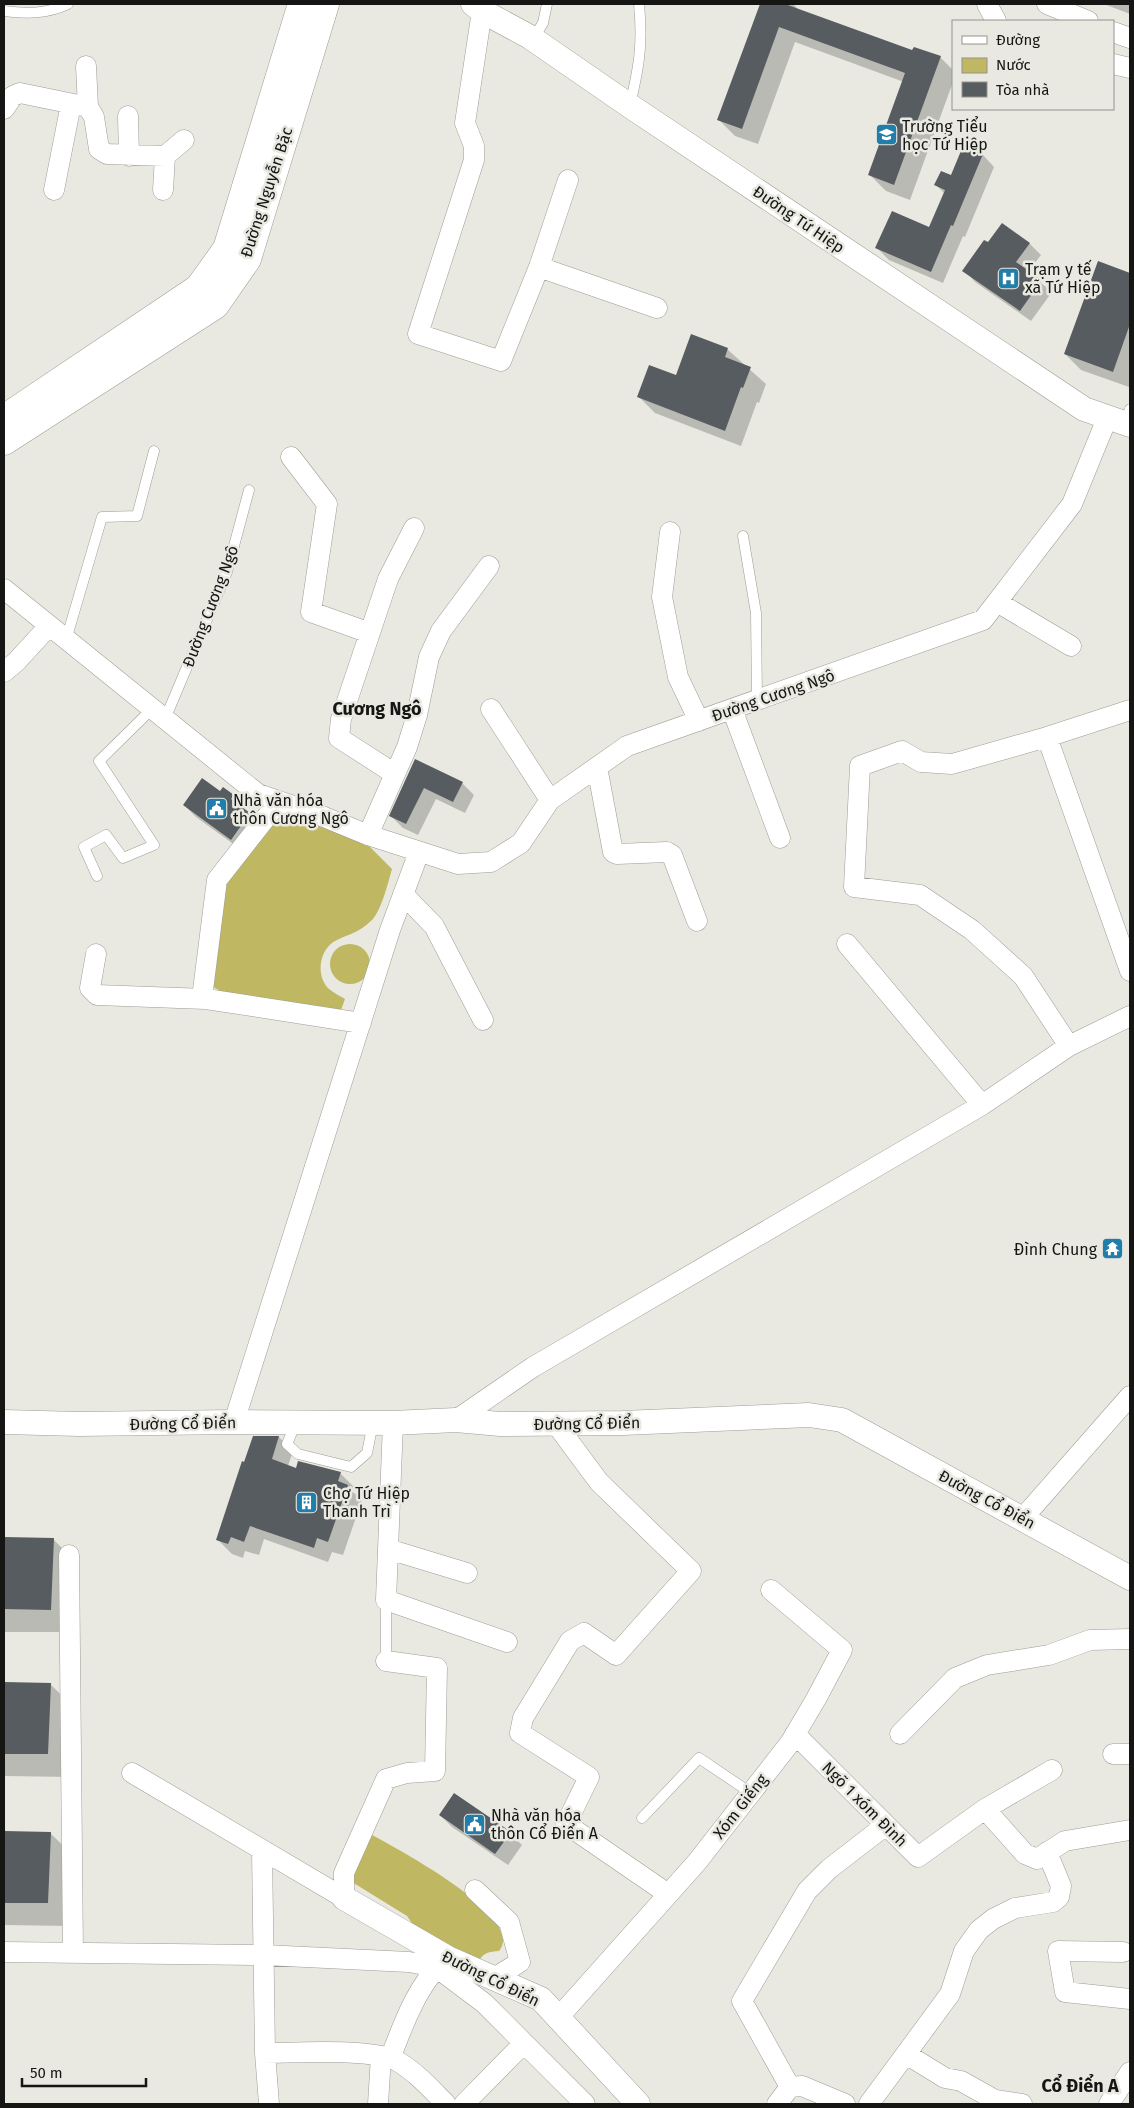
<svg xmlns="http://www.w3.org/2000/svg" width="1134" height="2108" viewBox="0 0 1134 2108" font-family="'Fira Sans',sans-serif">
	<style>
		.water { fill: #bfb761 }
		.shadow { fill: #0003 }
		.building { fill: #565c5f }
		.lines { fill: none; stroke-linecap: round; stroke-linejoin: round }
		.service-casing { stroke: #9d9d96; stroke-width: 11 }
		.minor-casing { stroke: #9d9d96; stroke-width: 21 }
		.tertiary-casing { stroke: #9d9d96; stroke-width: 25 }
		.secondary-casing { stroke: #9d9d96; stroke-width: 29 }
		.service { stroke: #fff; stroke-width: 10 }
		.minor { stroke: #fff; stroke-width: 20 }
		.tertiary { stroke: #fff; stroke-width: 24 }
		.secondary { stroke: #fff; stroke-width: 28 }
		.labels { text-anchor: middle; stroke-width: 5; stroke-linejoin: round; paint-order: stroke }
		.poi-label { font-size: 16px; fill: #151513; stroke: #e9e9e2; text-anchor: start }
		.street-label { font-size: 16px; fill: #151513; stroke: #e9e9e2 }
		.neighbourhood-label { font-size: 18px; font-weight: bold; fill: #151513; stroke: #e9e9e2 }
	</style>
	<rect width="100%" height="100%" fill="#e9e9e2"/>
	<path class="water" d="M281,812L339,831L370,847L392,869C388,883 382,908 373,919C360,932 352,933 337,940C319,948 315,976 329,989C334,993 340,996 345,999L341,1010L226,994L213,987L226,873Z
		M330 964a20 20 0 1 1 40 0a20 20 0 1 1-40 0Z
		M367,1832C391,1846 528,1916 499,1951C489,1952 484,1952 479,1961L416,1929L407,1916L352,1882Z"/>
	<path class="shadow" d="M761,4H793L799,10L913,52L940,57L953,70V82L910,200L886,191L870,175L904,82L795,42L758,144L735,136L719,120Z
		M1104,4H1130V14Z
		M964,147L983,155L994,167L965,237L963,236L943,283L889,260L877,248L930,228L945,194L936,185L951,177Z
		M1002,224L1030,244L1041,255L1028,272L1052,292L1031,321L975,282L964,270L988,244Z
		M1098,263L1130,275V382L1129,387L1081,370L1065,354Z
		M727,349L766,384L759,403L757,402L741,446L655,413L639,397Z
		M415,761L462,783L474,795L465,813L436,799L418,835L403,828L391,816Z
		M220,793L233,796L245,807L244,809L261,825L243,851L196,817L184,805Z
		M254,1437H279L293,1451L288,1466L297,1470L340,1473L354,1487L353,1492L362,1500L343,1555L332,1552L328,1562L264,1539L259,1555L245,1551L243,1558L232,1554L218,1540Z
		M4,1538L53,1539L76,1562L74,1632H4Z
		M4,1683L50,1684L74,1707L71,1777L4,1776Z
		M440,1815L510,1833L522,1845L508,1865L452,1827Z
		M4,1832L50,1833L74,1856L71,1926L4,1925Z"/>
	<path class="building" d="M760,4H785L912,50L914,47L941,56L894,185L868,175L905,73L779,27L742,129L717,120Z
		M963,146L983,154L953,226L951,225L931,272L875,248L892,211L929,227L945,190L934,185L941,171L951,175Z
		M1002,223L1030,243L1016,262L1042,280L1020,311L962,271L984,240L988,242Z
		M1098,261L1130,273V324L1113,372L1064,354Z
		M691,334L728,348L725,357L751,367L743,388L741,387L725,431L637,397L649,365L676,375Z
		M415,759L463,782L453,802L424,788L406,824L389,816Z
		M202,778L220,791L223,787L234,795L231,799L250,813L231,840L183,805Z
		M253,1436H279L272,1459L296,1468L298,1461L341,1472L338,1481L348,1485L328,1542L317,1538L314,1548L250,1526L244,1542L231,1537L228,1544L216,1540L242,1461L244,1462Z
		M4,1537L54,1538L51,1610L4,1609Z
		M4,1682L51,1683L48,1754H4Z
		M454,1793L511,1832L495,1854L439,1815Z
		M4,1831L51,1832L48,1903H4Z"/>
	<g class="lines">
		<defs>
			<path id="service" d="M4,11C26,14 47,14 68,4
				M533,39L543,23L547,4
				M630,105C639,67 643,44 639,4
				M1125,423L1130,409
				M743,536L756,613L757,700
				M66,640L102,517L137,516L154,451
				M165,719L227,572L249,490
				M97,876L84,847L106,835L123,858L154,845L99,761L152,709
				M296,1423L287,1444L298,1454L351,1467L367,1453L373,1423
				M386,1661V1600
				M642,1818L699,1758L751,1793"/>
			<path id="minor" d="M987,4L996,21
				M1047,4L1088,21
				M482,11L465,123L474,146V160L418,334L501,361L539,267L568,180
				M1113,32L1130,38
				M1113,64L1130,68
				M86,66L88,107
				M4,109L13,96L20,93L88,107L94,117L99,149L107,154L165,156L184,140
				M128,116L129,156
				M54,190L71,104
				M163,190L165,156
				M539,267L657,308
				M291,457L327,504L311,612L370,633
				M670,532L662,597L678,677L699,721
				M4,589L258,794L317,814L368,835L458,864L491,862L521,843L550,800L627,746L983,620L1072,504L1108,416
				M997,602L1071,646
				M4,672L16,662L49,626
				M491,709L550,800
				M732,709L780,838
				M1047,737L1130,971
				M597,767L613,852L617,854L667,852L672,855L697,921
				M395,774L339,738L341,719L388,579L414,528
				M368,835L407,747L417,715L429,657L441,631L489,566
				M403,894L434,926L483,1020
				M847,944L982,1105
				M96,954L90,988L97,995L206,999L361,1023
				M202,998L217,880L279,801
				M1069,1046L1023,976L972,930L920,895L854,887L860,766L902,751L921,762L952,764L1047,737L1130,710
				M456,1420L533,1367L982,1105L1069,1046L1130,1016
				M234,1422L390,930L419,852
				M393,1423L386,1600L507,1642
				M556,1424L599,1482L691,1571L616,1655L584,1633L570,1641L523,1718L520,1733L589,1777L566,1824L668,1894
				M1023,1518L1130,1396
				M388,1549L467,1573
				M69,1555L73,1953
				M795,1734L918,1857L985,1809
				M900,1734L955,1678L987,1665L1049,1655L1090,1640L1130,1639
				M1113,1754H1130
				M1052,1770L985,1809L1025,1854L1037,1859L1065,1841L1130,1830
				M132,1773L344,1898V1873L386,1779L407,1773L435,1771L437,1668L386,1661
				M262,1851L265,2053L269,2104
				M475,1890L509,1922L520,1962L494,1978
				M4,1952L264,1955L409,1962L436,1967L484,2003L585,2104
				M1123,1952L1058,1951L1065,1992L1130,1999
				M558,2018L697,1862L790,1743L816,1699L842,1650L771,1590
				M265,2053C295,2053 373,2048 397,2061C416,2072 431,2089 446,2104
				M906,2054L945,2078L961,2081L995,2100L1022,2104
				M390,2059C402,2027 419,1980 446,1960
				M790,2087L742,2001L807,1891L829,1869L886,1825
				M378,2104L381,2056
				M464,2104L524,2043
				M777,2104L790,2087L802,2086L845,2104
				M869,2104L950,1994L964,1951L979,1930L993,1919L1015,1908L1053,1902L1059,1897L1061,1886L1047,1852
				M1109,2104L1130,2072"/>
			<path id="tertiary" d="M473,4L482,11L530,37L630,106L1084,409L1130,425
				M4,1422L79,1424L234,1422L393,1423L456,1420L500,1424L623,1423L809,1415L842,1420L1130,1578
				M344,1898L448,1958L541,1999L638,2104"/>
			<path id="secondary" d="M7,417L199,288L227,249L302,4
				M4,441L215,305L247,259L325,4"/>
		</defs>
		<use href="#service" class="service-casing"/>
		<use href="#minor" class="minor-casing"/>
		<use href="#tertiary" class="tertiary-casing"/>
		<use href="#secondary" class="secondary-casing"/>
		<use href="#service" class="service"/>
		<use href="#minor" class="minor"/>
		<use href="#tertiary" class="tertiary"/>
		<use href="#secondary" class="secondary"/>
	</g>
	<defs>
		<symbol id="school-square" viewBox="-11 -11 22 22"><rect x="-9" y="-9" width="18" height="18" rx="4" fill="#217daa" stroke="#e9e9e2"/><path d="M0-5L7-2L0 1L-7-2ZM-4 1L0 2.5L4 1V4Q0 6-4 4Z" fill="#fff"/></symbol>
		<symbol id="hospital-square" viewBox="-11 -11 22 22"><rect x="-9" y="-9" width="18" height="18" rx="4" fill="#217daa" stroke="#e9e9e2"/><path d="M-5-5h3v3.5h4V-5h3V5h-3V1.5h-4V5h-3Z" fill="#fff"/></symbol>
		<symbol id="civic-square" viewBox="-11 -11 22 22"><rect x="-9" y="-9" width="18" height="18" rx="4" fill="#217daa" stroke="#e9e9e2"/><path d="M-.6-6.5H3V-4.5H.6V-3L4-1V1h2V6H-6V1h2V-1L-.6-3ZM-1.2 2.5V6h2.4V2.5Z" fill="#fff"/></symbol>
		<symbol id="temple-square" viewBox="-11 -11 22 22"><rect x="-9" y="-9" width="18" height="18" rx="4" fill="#217daa" stroke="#e9e9e2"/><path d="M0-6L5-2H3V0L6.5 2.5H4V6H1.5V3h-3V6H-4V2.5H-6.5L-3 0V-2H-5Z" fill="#fff"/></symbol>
		<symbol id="building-square" viewBox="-11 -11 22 22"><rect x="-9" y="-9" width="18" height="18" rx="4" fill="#217daa" stroke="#e9e9e2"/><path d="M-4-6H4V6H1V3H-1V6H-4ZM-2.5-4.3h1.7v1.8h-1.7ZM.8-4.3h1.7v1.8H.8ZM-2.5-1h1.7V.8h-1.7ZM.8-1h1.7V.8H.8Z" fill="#fff"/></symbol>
	</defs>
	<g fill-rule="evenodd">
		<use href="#school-square" x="874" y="122" width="25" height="25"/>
		<use href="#hospital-square" x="996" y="266" width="25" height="25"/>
		<use href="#civic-square" x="204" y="796" width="25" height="25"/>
		<use href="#temple-square" x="1100" y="1236" width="25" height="25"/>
		<use href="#building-square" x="294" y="1490" width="25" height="25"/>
		<use href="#civic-square" x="462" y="1812" width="25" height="25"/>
	</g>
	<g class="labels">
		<g class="poi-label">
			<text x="902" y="132">Trường Tiểu<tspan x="902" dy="18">học Tứ Hiệp</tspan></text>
			<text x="1025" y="275">Trạm y tế<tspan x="1025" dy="18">xã Tứ Hiệp</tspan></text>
			<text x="233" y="806">Nhà văn hóa<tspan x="233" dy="18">thôn Cương Ngô</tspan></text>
			<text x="1097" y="1255" text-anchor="end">Đình Chung</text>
			<text x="323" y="1499">Chợ Tứ Hiệp<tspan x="323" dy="18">Thanh Trì</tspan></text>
			<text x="491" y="1821">Nhà văn hóa<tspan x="491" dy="18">thôn Cổ Điển A</tspan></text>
		</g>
		<g class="street-label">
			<text transform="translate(266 192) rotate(-72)" y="6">Đường Nguyễn Bặc</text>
			<text transform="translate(799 219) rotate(34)" y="6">Đường Tứ Hiệp</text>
			<text transform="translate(210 606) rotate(-69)" y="6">Đường Cương Ngô</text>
			<text transform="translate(773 695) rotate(-19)" y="6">Đường Cương Ngô</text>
			<text transform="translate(183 1423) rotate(-1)" y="6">Đường Cổ Điển</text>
			<text transform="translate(587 1423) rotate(-1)" y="6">Đường Cổ Điển</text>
			<text transform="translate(987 1499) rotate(28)" y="6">Đường Cổ Điển</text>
			<text transform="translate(865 1804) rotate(45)" y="6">Ngõ 1 xóm Đình</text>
			<text transform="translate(740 1806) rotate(-52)" y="6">Xóm Giếng</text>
			<text transform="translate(491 1978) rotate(26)" y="6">Đường Cổ Điển</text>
		</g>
		<g class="neighbourhood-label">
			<text x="377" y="715">Cương Ngô</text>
			<text x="1080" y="2092">Cổ Điển A</text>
		</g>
	</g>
	<rect width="1134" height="2108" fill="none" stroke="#151513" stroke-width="10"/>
	<rect x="952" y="20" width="162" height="90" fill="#e9e9e2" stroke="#94948f"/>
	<rect x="962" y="36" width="25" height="8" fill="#ffffff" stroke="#94948f"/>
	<text x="996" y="45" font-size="15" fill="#151513">Đường</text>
	<rect x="962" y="58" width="25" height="15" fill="#bfb761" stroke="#94948f"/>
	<text x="996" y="70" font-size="15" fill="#151513">Nước</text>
	<rect x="962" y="82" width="25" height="15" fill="#565c5f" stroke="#94948f"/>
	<text x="996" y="95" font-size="15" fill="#151513">Tòa nhà</text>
	<path d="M22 2078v8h124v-8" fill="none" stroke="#151513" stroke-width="2.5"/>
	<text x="30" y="2078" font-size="15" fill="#151513" stroke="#e9e9e2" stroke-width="4" paint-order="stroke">50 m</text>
</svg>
